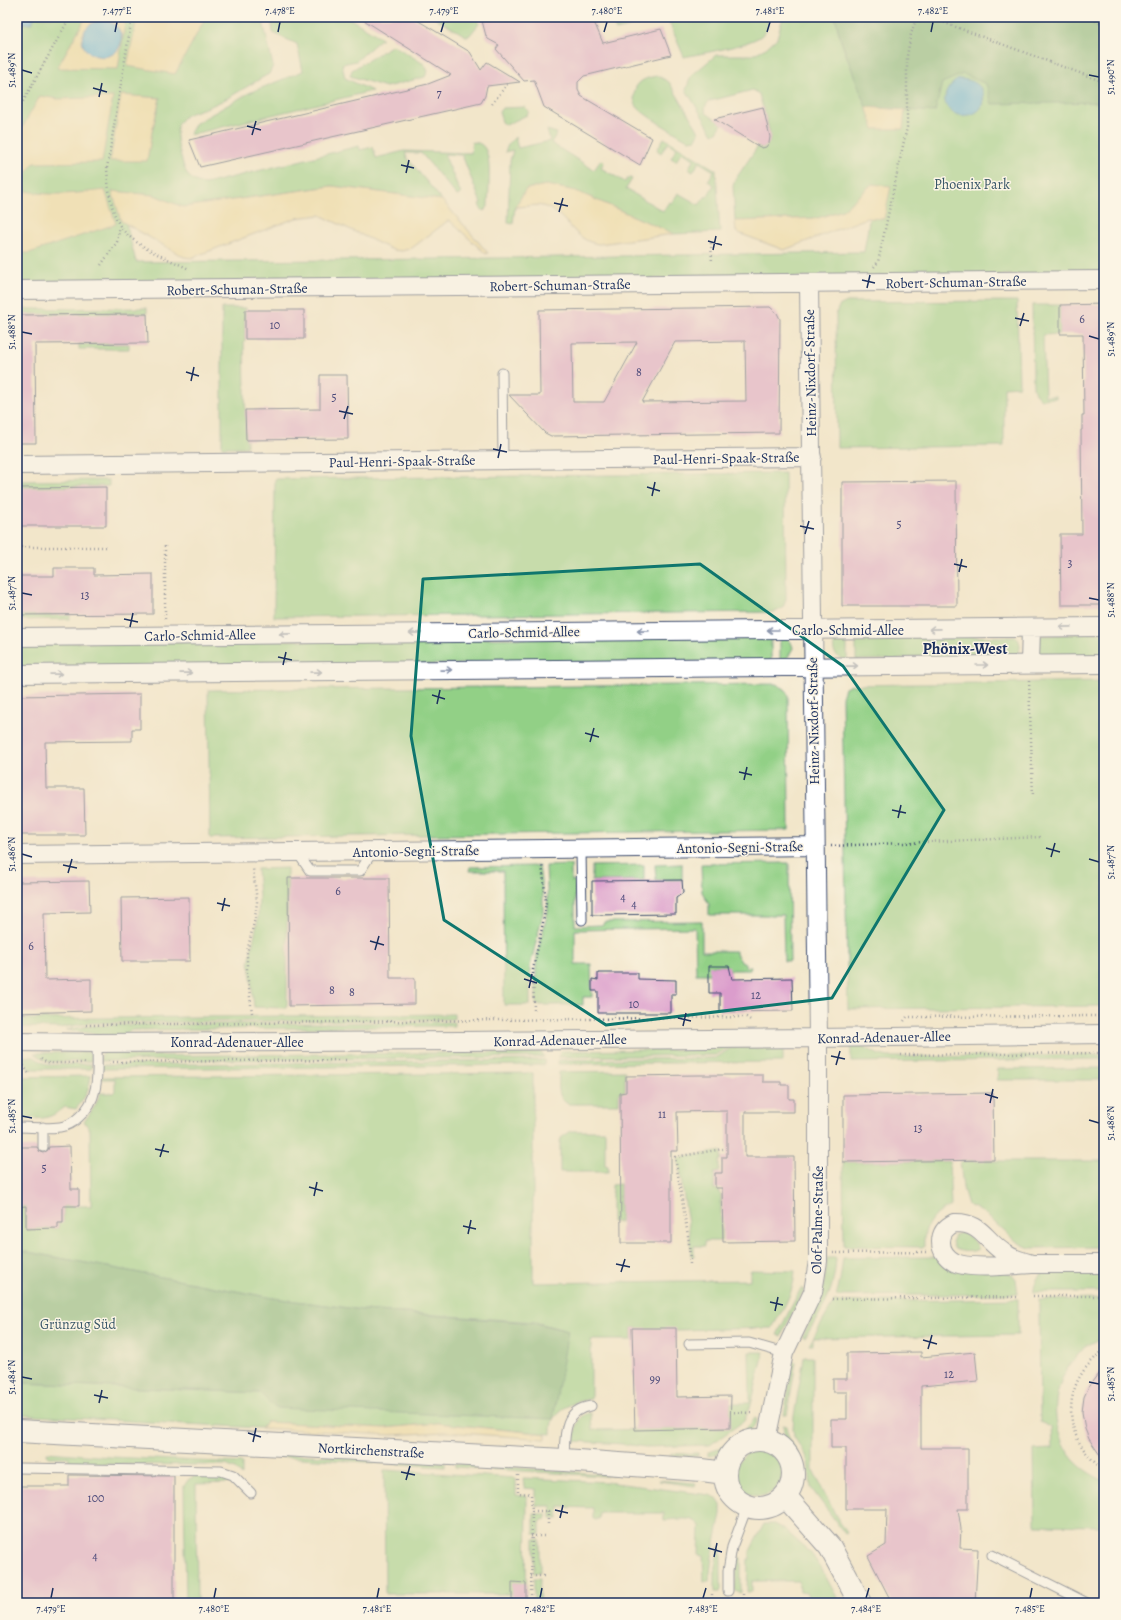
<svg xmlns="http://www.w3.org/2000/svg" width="1121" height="1620" viewBox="0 0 1121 1620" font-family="Alegreya,serif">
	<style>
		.green { fill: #92d086; stroke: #568072; fill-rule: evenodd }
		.forest { fill: #75b273; stroke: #487068 }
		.sand { fill: #eeda9e; stroke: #84847e }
		.water { fill: #5fb2db; stroke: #3d709c }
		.building { fill: #db9dcc; fill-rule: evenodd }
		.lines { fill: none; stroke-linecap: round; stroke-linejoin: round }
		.service-casing { stroke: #3b4a6e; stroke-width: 11 }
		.minor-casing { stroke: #3b4a6e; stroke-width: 20 }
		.secondary-casing { stroke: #3b4a6e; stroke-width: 24 }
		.path { stroke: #3b4a6e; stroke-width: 2.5; stroke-dasharray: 1 3; stroke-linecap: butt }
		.service { stroke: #fff; stroke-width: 9 }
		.minor { stroke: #fff; stroke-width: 18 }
		.secondary { stroke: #fff; stroke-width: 22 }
		.oneway { stroke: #8d97ae }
		.marked { fill: none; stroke: #0f766e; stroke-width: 3; stroke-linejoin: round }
		.ticks { fill: none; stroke: #1b2f5e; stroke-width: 1.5 }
		.labels { text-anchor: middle; stroke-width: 3; stroke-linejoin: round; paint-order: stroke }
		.number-label { font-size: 12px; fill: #4b4a7a }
		.park-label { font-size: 14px; fill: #395768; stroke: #fcf5e5 }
		.street-label { font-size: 14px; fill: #1b2f5e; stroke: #fcf5e5 }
		.quarter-label { font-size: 16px; font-weight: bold; fill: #1b2f5e; stroke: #fcf5e5 }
		.neatline { fill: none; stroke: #1b2f5e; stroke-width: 1.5 }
		.ticks-label { font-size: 10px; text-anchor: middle; fill: #1b2f5e }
	</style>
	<rect width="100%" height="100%" fill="#fcf5e5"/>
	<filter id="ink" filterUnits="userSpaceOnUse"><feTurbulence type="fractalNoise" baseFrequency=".025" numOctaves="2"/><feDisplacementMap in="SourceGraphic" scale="8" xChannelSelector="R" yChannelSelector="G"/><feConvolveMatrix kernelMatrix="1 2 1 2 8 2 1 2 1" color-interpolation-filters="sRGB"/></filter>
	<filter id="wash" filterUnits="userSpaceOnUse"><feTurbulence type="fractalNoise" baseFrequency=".012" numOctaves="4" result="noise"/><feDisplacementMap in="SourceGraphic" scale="16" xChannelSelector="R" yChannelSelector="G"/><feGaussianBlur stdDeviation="0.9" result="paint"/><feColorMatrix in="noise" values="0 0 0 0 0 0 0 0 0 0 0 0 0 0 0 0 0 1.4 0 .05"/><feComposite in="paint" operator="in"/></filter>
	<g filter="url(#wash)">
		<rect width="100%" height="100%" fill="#f2e6ca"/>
		<path class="green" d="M35,17H141L175,73L206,17H262L273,66L269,74C250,84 232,97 213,105C203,110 186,112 180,121C173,133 179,148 182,160C185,174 191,182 205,184L359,146L360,150L373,147L376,158L404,151L471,153L472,142C476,142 480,143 483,146C493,156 488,193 488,207L484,211L481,209L479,204L481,203L462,155L444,154L461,194L457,196L421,153H405L407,158L442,200L332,186L183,207L154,195L118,192L136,262L435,259L864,252L875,184H872L843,210L818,218L735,221L733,186L735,180L758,146C763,148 765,147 769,143L770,133L759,94L753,90L710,101C706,104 704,107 706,113L722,124L717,132L713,134L686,90L691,76L716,55H752L766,48L777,38L783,17H835L841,41L875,129L937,77L959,65L1104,97V274L17,285V22L31,24ZM126,96L160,98L152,132Z
			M271,17H347L382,38L356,61L342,64L345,78L372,91L189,135L196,123L249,93L303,71L297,44L273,33Z
			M433,17H474L477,19L479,24L469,36H466Z
			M610,17H657L654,21L616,30Z
			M667,17H768C769,25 767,31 761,36C747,46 703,53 684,57Z
			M393,45L424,64L428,71L425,77L386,87L350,76L352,70Z
			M658,76L669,82L698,130L699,133L696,139L688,140C678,134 640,114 636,105C633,100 634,92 636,87C641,79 649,77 658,76Z
			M525,107L529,111L527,115L506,125L502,122L499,112L502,108Z
			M547,130L557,133L551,143L594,170L601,160L604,162L601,168L625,182L629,177L632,179L626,189L663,211L669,202L672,203L678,193L699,205L706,196L707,197L714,185L708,181L714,171L699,162L693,172L688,169L694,159L682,152L676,161L671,158L677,148L668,143L661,153L657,150L664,138L716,170L720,232L674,234L576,191L546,185L526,189L515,207L513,224L508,223L510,161L513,150L505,152L508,145L515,137L518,148L550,141Z
			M1017,301L1019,386L1004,387V446L837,448L836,314L839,306L847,302Z
			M1032,305H1060V334L1043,335L1045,396H1056V398L1041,399L1035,394L1033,387Z
			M147,308V313L17,314V309Z
			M222,308H246V310L245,311V341H244L246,440H247V447H222Z
			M79,344H129V349H79Z
			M785,473L786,599L783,608L775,612L274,617L275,479Z
			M109,480V486L17,487V481Z
			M70,615V619L17,620V616Z
			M1104,632V657L1042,656L1038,652L1040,636Z
			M847,635V660C829,657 829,639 847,635Z
			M856,635L1017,637C1022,646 1021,650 1014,658L856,660Z
			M771,636V661L17,668V643Z
			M780,636C788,637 791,640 793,648L788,657L780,661Z
			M1104,681V1006L848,1009L842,697L845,688L852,685Z
			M776,684L785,689L788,695L789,830L210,838L208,690Z
			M789,863L790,961H784L783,915H709V904L702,892L701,864Z
			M682,864V880H656L655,865Z
			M571,865V881H575V926L603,925L604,922L702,921V951H736V954L742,963H745V967H750V970H730L728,966H712L709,974H696L695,928L575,930V964H591L592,997H583V1005H536V969L537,956L548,911L546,866Z
			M644,865V880L592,881V866Z
			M539,866L543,896V913L530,967V1005H504L503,871H469L470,867Z
			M287,868V1008L254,1007L249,961L258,919L259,896L257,869Z
			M454,1014V1019L90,1023L59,1028L22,1027V1019Z
			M454,1022V1026L132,1030L121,1036L106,1035L66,1030L89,1026L113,1025Z
			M724,1045H733L716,1055L558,1057L561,1051L717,1049Z
			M851,1047H864L877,1054L888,1057L1104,1055V1059L851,1062Z
			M731,1048H783V1062L558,1064V1060L716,1058Z
			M103,1051H120L133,1056L541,1052L544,1057L101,1061V1057Z
			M89,1052L91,1056V1061L48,1062L34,1053Z
			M22,1056L34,1057L47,1065L91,1064V1069H28C27,1064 23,1062 22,1056Z
			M545,1060L544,1065L101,1069V1065Z
			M1104,1068V1080H997L998,1069Z
			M625,1071V1091L619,1092V1104H568C556,1097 559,1085 559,1072Z
			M533,1073V1283L750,1280V1270L795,1271C794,1293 783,1309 772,1328L676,1330L632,1328V1340H591V1399C577,1401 562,1406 554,1418C551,1422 551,1430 551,1434L438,1423L385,1428L266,1422L261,1428L17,1415V1387L22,1383L260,1393L568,1331L535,1322L363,1310L273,1298L17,1250V1207L26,1206V1229L58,1228V1223L63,1222V1206H91L90,1130L84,1121C91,1113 97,1104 100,1093H113L115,1091V1079H101L102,1077Z
			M91,1076C89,1090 85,1098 76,1109L65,1107C46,1122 40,1118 17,1118V1077Z
			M571,1131H605V1165L608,1166V1172H560V1142L561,1138Z
			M721,1151V1160L719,1161V1172L714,1173V1189L719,1190V1193L721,1195V1241H705V1246H694V1256H691L690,1237L678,1158Z
			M949,1161L951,1206C932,1216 923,1224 924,1247L844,1246L843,1162Z
			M960,1161H1104V1247L1030,1248C1005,1240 993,1213 968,1205L963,1188Z
			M620,1184V1222H612V1185Z
			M961,1233C968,1235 977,1241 978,1249C971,1253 960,1252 954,1248L952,1242L955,1235Z
			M936,1257L1012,1274L1016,1279L1018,1294L836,1296L840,1281L843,1258Z
			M827,1258H836C834,1294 823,1308 805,1338L802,1337C816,1311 826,1288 827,1258Z
			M1047,1270H1104V1292H1034C1034,1281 1038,1276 1047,1270Z
			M801,1288L804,1290L781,1336L777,1335Z
			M1018,1299V1335L813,1338V1345H809L834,1302Z
			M1104,1299V1337C1099,1340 1093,1342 1088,1345C1083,1348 1080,1353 1077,1356C1051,1383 1048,1428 1072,1458C1080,1468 1092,1475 1104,1481V1526L1035,1525L1034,1450L1052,1449L1051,1427L1040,1422L1039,1300Z
			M749,1352H764L751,1405L744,1421L710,1445L646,1447L623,1444L574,1441C576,1429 576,1414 591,1413L592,1430L730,1428V1403H750Z
			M804,1357H813V1470L836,1516L847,1533L845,1534L811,1488L808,1462L806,1455L794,1437L793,1428L794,1416Z
			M793,1361L796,1362L787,1415H784Z
			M754,1418L757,1419C754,1431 745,1434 735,1441C726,1448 720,1454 708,1456V1452C723,1450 747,1432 754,1418Z
			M783,1425L786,1426C788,1445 805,1455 803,1477H799C801,1455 783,1445 783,1425Z
			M157,1448L240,1451V1455L157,1452Z
			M736 1473a23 23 0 1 1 46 0a23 23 0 1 1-46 0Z
			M47,1452L110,1457L242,1463V1476L235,1469L226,1465L69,1464V1457H48Z
			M270,1453L445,1462V1467L270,1456Z
			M698,1453V1456H670V1454Z
			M455,1463L615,1475L603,1476L455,1467Z
			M384,1470L516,1478V1495L527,1496L526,1594H385Z
			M194,1476C205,1476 226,1472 233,1483L196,1484L197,1603H186L184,1486L188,1480Z
			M523,1478L607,1482L710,1495L717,1499L721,1505V1514L712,1557L709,1581H704L703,1556L699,1555L700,1526C693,1515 676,1520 664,1520V1513H600L599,1519H593V1508L559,1507L558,1519H551V1506H536V1489L524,1488Z
			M659,1480L696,1483L695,1486L659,1481Z
			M534,1514H546V1519L542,1520L540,1523V1534H534Z
			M764,1524H774L785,1530L810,1552L821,1568L840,1603H812L806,1593L800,1592L799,1581H752V1592H747L748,1559H750V1551Z
			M534,1539H540V1572L534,1573Z
			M719,1547L721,1548V1589L720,1592H715V1567Z
			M738,1558H741V1593L737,1592L735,1590Z
			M534,1578H540L539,1603H534Z"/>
		<path class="forest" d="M835,17H1104V102L992,104L986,84L963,74L942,83L935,112L866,107L841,41Z
			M17,1250L273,1298L363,1310L535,1323L568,1331L553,1419L275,1408L260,1393L22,1383L17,1387Z"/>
		<path class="sand" d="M86,17H126L118,69L57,68Z
			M137,17H206L175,74L127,66Z
			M121,95L160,98L152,132L147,161H110Z
			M40,96L58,99L113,97L102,162L34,163C27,171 22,180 26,191C51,197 80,193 105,190L116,224L29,253H18L17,137Z
			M866,107L905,110L903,129H874Z
			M872,184L891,186L884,219L867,218L784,250L736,232L735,221L818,218L843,210Z
			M546,185L576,191L674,234L599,244C574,242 566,212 543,206C536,204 524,207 515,207L526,189Z
			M332,186L442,200L488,253L486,254L449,220L412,248L402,251L393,250L320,215L296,218L191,258L184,257L121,221L112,191L154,195L183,207Z
			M266,1422L385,1428L438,1423L546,1434V1439L444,1432L390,1435L261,1428Z"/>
		<path class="water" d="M17,17H35L31,24L17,22Z
			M104,20C132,26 124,62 97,56C74,51 79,21 104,20Z
			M959,79C975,79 988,88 982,105C979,116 960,118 952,112C938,102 947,85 959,79Z"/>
		<g id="blocks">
			<path class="building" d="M359,17H412L470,52L481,70L487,62L520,82L487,86L485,96L481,103L200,167L189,140L428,84L451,75Z
				M481,17H592L603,43L661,29L671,55L584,76L578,82V90L581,96L652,138L640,165L544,107L534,80L524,81L496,49L499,45L488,39L486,36Z
				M763,107L770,137L769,143L766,147L762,148L758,146L714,119Z
				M1104,304V605H1061L1060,534H1082L1081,430H1082V415H1084L1083,334H1060V305Z
				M770,307L777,313L780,319L779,433L551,436L545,433L509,395H540L539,310ZM745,341L746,401L642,402L675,342ZM637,342L604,402H573L572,343Z
				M245,310H304V339H245Z
				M147,314L148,343L35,344L36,443H17V315Z
				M320,375H347L348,439L246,440L245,410L320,409Z
				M956,481L957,606H842V482Z
				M106,487V526H17V488Z
				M54,568H94V575L153,574V614L17,615V576H54Z
				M140,694V729H132V741L45,742L46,788H84L85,835H17V696Z
				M288,878H389L390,978H415V1004L289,1006Z
				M682,880L683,893L676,898V914L592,915V881Z
				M89,881L90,912L44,913L45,980L91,979V1011L17,1013V882Z
				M189,897L190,961H122L121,898Z
				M709,966H729L732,979L792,978L793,1011L720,1012V993H709Z
				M598,973H638V979L676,980V994H671V1013H598V991H592V979L598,980Z
				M698,1075H763V1082H781V1085H789V1099H794V1112H745V1157H794L795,1241L723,1242L722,1188H715V1173H722V1157H727V1111L677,1112L678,1151H671V1243H621L620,1093L626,1092V1076Z
				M993,1093L994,1160L843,1162V1095Z
				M70,1146L71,1189H79V1206H63V1223H58V1228L26,1229V1206L17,1207V1147H37L40,1152L43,1153L48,1150L49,1147Z
				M632,1328H676L677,1397L731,1396L730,1428L635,1430Z
				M921,1352V1357L975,1352L978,1381L921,1386V1448H968V1509H958L961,1529L960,1548L978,1549L975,1603H892L868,1556L886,1545L887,1509H846V1448H831V1419H847V1392H833V1379H847V1353Z
				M1104,1366V1461L1089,1439L1085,1429L1082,1412L1084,1397L1089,1386Z
				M69,1475L174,1476V1603H17V1486H69Z
				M512,1582L526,1583V1603H512Z"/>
		</g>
	</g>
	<g filter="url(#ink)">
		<use href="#blocks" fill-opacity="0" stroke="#3b4a6e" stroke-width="1"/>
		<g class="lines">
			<defs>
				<path id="service" d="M502,373L503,460
					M581,849L582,920
					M297,852L310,871H360L373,851
					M17,1127C31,1127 46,1129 60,1127C67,1126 74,1122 79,1117C101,1099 97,1069 97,1043
					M43,1127V1147
					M689,1344L749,1343L784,1353
					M564,1460C565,1437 562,1410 591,1406
					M17,1468L221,1471L233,1475L251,1493
					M992,1555L1087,1603
					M728,1591V1571L732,1547L747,1507"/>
				<path id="minor" d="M17,290L1104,280
					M17,465L812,457
					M17,637L1104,627
					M1030,664L1031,628
					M17,674L1104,664
					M17,855L814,846
					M17,1042L97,1043L461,1041L818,1038L1104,1034
					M954,1223C981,1222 984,1239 1003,1252C1012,1259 1021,1261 1032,1264C1015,1265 967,1270 954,1262C947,1258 941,1251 941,1242C941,1232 946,1227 954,1223Z
					M1032,1264H1104
					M766,1440L784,1353L813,1292L818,1261V1038L809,283"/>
				<path id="secondary" d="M17,1431L564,1460L702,1470L725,1473
					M725 1474a34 34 0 1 1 68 0a34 34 0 1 1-68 0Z
					M786,1497L830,1547L860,1603"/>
			</defs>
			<use href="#service" class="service-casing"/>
			<use href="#minor" class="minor-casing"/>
			<use href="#secondary" class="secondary-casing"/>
			<path class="path" d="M132,17L107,168C108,186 111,216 123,230C138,248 169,259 189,269
				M929,17L1104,82
				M1088,17L1104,25
				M492,104L508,83
				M17,112L70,17
				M711,243L712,263
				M101,265L117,242L120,226
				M874,267L878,262L907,127V56L911,34L917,17
				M165,546V620
				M17,547H109
				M1029,681L1033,797
				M831,846L1042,837
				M534,1010L533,970L544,918L546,902L542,865
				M252,1013L247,973V952L255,918L257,902L253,868
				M904,1021L907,1017L1104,1016
				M86,1025L746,1017L752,1021
				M901,1055L1104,1053
				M19,1059L29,1074
				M41,1059L47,1063H86
				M109,1062L348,1060
				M833,1253L926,1252
				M690,1264L689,1242L675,1157L723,1149
				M1033,1296H1104
				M832,1299L1018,1297
				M1104,1351C1099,1353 1096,1357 1092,1361C1065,1387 1064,1430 1090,1457C1094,1462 1098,1466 1104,1469
				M730,1412L752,1413
				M518,1475V1493L531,1494L532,1511
				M18,1479V1486
				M531,1536H546
				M531,1576H546
				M531,1603L532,1511H548V1527
				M712,1603V1593
				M743,1603V1594"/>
			<use href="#service" class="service"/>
			<use href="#minor" class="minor"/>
			<use href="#secondary" class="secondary"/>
		</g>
		<defs><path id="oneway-shaft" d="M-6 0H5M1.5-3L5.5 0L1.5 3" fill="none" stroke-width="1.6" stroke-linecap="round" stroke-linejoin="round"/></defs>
		<g class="oneway">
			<use href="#oneway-shaft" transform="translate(1065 627) rotate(179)"/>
			<use href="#oneway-shaft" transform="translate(935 629) rotate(179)"/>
			<use href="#oneway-shaft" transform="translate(773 630) rotate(180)"/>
			<use href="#oneway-shaft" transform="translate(643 631) rotate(179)"/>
			<use href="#oneway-shaft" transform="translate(415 633) rotate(179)"/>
			<use href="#oneway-shaft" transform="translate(285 634) rotate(179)"/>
			<use href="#oneway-shaft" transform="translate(982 665)"/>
			<use href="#oneway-shaft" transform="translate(852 666) rotate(-1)"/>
			<use href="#oneway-shaft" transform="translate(446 670) rotate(-1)"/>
			<use href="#oneway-shaft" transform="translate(316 672) rotate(-1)"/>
			<use href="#oneway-shaft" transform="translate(186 673) rotate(-1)"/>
			<use href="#oneway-shaft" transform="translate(56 674) rotate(-1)"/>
		</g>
	</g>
	<path d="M0 0H1121V1620H0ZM700,564L843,666L944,810L832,998L606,1025L444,920L411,736L423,579Z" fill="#f2e6ca" fill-opacity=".55" fill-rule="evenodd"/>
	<path class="marked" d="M700,564L843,666L944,810L832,998L606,1025L444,920L411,736L423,579Z"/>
	<path class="ticks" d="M115,32L117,22M278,32L280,22M441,32L444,22M604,32L607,22M767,32L770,22M931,32L933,22M22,70L32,73M1089,75L1099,77M93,88L107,92M99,97L102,83M247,126L261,130M252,135L256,121M401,165L414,168M406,173L409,160M554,203L568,206M559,212L563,198M708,241L722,245M713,250L716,236M862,280L875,283M867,288L870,275M1015,318L1029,321M1020,326L1024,313M22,332L32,334M1089,336L1099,339M186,372L199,376M191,381L194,367M339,411L353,414M344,419L348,406M493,449L507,452M498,458L501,444M647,487L660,491M652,496L655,482M800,526L814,529M805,534L809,521M954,564L967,567M959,572L962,559M22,593L32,595M1089,598L1099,600M124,619L138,622M130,627L133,613M278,657L292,660M283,665L286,652M432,695L445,699M437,704L440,690M585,733L599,737M590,742L594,728M739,772L752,775M744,780L747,767M892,810L906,813M898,818L901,805M1046,848L1060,852M22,854L32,857M1051,857L1055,843M1089,859L1099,862M63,865L77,868M68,873L72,859M217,903L230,906M222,911L225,898M370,941L384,945M375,950L379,936M524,979L537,983M529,988L532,974M678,1018L691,1021M683,1026L686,1013M831,1056L845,1059M836,1065L840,1051M985,1094L998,1098M990,1103L993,1089M22,1116L32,1118M1089,1120L1099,1123M155,1149L169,1152M160,1157L164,1144M309,1187L323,1191M314,1196L317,1182M463,1226L476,1229M468,1234L471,1220M616,1264L630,1267M621,1272L625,1259M770,1302L783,1305M775,1311L778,1297M923,1340L937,1344M928,1349L932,1335M22,1377L32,1379M1089,1382L1099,1384M94,1395L108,1398M99,1403L102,1390M248,1433L261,1437M253,1442L256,1428M401,1472L415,1475M406,1480L410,1466M555,1510L568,1513M560,1518L563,1505M708,1548L722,1552M714,1557L717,1543M51,1598L53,1588M214,1598L216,1588M377,1598L379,1588M540,1598L542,1588M703,1598L706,1588M866,1598L869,1588M1030,1598L1032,1588"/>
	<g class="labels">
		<g class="number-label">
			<text x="439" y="97">7</text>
			<text x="1082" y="323">6</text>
			<text x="275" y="329">10</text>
			<text x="639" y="376">8</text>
			<text x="334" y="401">5</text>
			<text x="899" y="528">5</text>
			<text x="1070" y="567">3</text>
			<text x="85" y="599">13</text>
			<text x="338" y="895">6</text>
			<text x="623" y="901">4</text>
			<text x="634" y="908">4</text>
			<text x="31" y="950">6</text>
			<text x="332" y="994">8</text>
			<text x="352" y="996">8</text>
			<text x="756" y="999">12</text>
			<text x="634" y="1008">10</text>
			<text x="662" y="1118">11</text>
			<text x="918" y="1132">13</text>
			<text x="44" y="1172">5</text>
			<text x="949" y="1378">12</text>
			<text x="655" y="1383">99</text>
			<text x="96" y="1502">100</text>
			<text x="95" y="1560">4</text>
		</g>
		<g class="park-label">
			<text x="972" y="189">Phoenix Park</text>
			<text x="78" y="1329">Grünzug Süd</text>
		</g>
		<g class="street-label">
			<text transform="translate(956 282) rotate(-1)" y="5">Robert-Schuman-Straße</text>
			<text transform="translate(560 285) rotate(-1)" y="5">Robert-Schuman-Straße</text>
			<text transform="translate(237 289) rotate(-1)" y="5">Robert-Schuman-Straße</text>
			<text transform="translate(810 373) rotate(-91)" y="5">Heinz-Nixdorf-Straße</text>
			<text transform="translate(726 458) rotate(-1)" y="5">Paul-Henri-Spaak-Straße</text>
			<text transform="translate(402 461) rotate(-1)" y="5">Paul-Henri-Spaak-Straße</text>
			<text x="848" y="635">Carlo-Schmid-Allee</text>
			<text transform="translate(524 632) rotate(-1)" y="5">Carlo-Schmid-Allee</text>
			<text transform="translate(200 635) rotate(-1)" y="5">Carlo-Schmid-Allee</text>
			<text transform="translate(813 721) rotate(-91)" y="5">Heinz-Nixdorf-Straße</text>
			<text transform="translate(740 847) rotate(-1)" y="5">Antonio-Segni-Straße</text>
			<text transform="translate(416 851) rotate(-1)" y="5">Antonio-Segni-Straße</text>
			<text transform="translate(884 1037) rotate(-1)" y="5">Konrad-Adenauer-Allee</text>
			<text transform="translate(560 1040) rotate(-1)" y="5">Konrad-Adenauer-Allee</text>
			<text x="237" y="1047">Konrad-Adenauer-Allee</text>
			<text transform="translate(817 1220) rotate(-89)" y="5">Olof-Palme-Straße</text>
			<text transform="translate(371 1450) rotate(3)" y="5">Nortkirchenstraße</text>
		</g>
		<g class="quarter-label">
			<text x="965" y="654">Phönix-West</text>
		</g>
	</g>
	<rect width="1121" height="1620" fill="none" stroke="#fcf5e5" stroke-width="44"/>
	<rect x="22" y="22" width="1077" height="1576" class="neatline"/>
	<g class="ticks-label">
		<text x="117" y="14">7.477°E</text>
		<text x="280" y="14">7.478°E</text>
		<text x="444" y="14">7.479°E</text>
		<text x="607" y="14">7.480°E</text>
		<text x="770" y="14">7.481°E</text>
		<text x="933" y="14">7.482°E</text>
		<text transform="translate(11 70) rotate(-90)" y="4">51.489°N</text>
		<text transform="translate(1110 77) rotate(-90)" y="4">51.490°N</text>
		<text transform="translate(11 332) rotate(-90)" y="4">51.488°N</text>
		<text transform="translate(1110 339) rotate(-90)" y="4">51.489°N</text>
		<text transform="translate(11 593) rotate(-90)" y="4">51.487°N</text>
		<text transform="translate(1110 600) rotate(-90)" y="4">51.488°N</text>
		<text transform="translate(11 854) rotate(-90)" y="4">51.486°N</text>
		<text transform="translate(1110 862) rotate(-90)" y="4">51.487°N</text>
		<text transform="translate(11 1116) rotate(-90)" y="4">51.485°N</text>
		<text transform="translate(1110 1123) rotate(-90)" y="4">51.486°N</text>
		<text transform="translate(11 1377) rotate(-90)" y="4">51.484°N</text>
		<text transform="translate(1110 1384) rotate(-90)" y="4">51.485°N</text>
		<text x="51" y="1612">7.479°E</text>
		<text x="214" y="1612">7.480°E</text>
		<text x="377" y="1612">7.481°E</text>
		<text x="540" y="1612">7.482°E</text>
		<text x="703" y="1612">7.483°E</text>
		<text x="866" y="1612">7.484°E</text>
		<text x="1030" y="1612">7.485°E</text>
	</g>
</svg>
